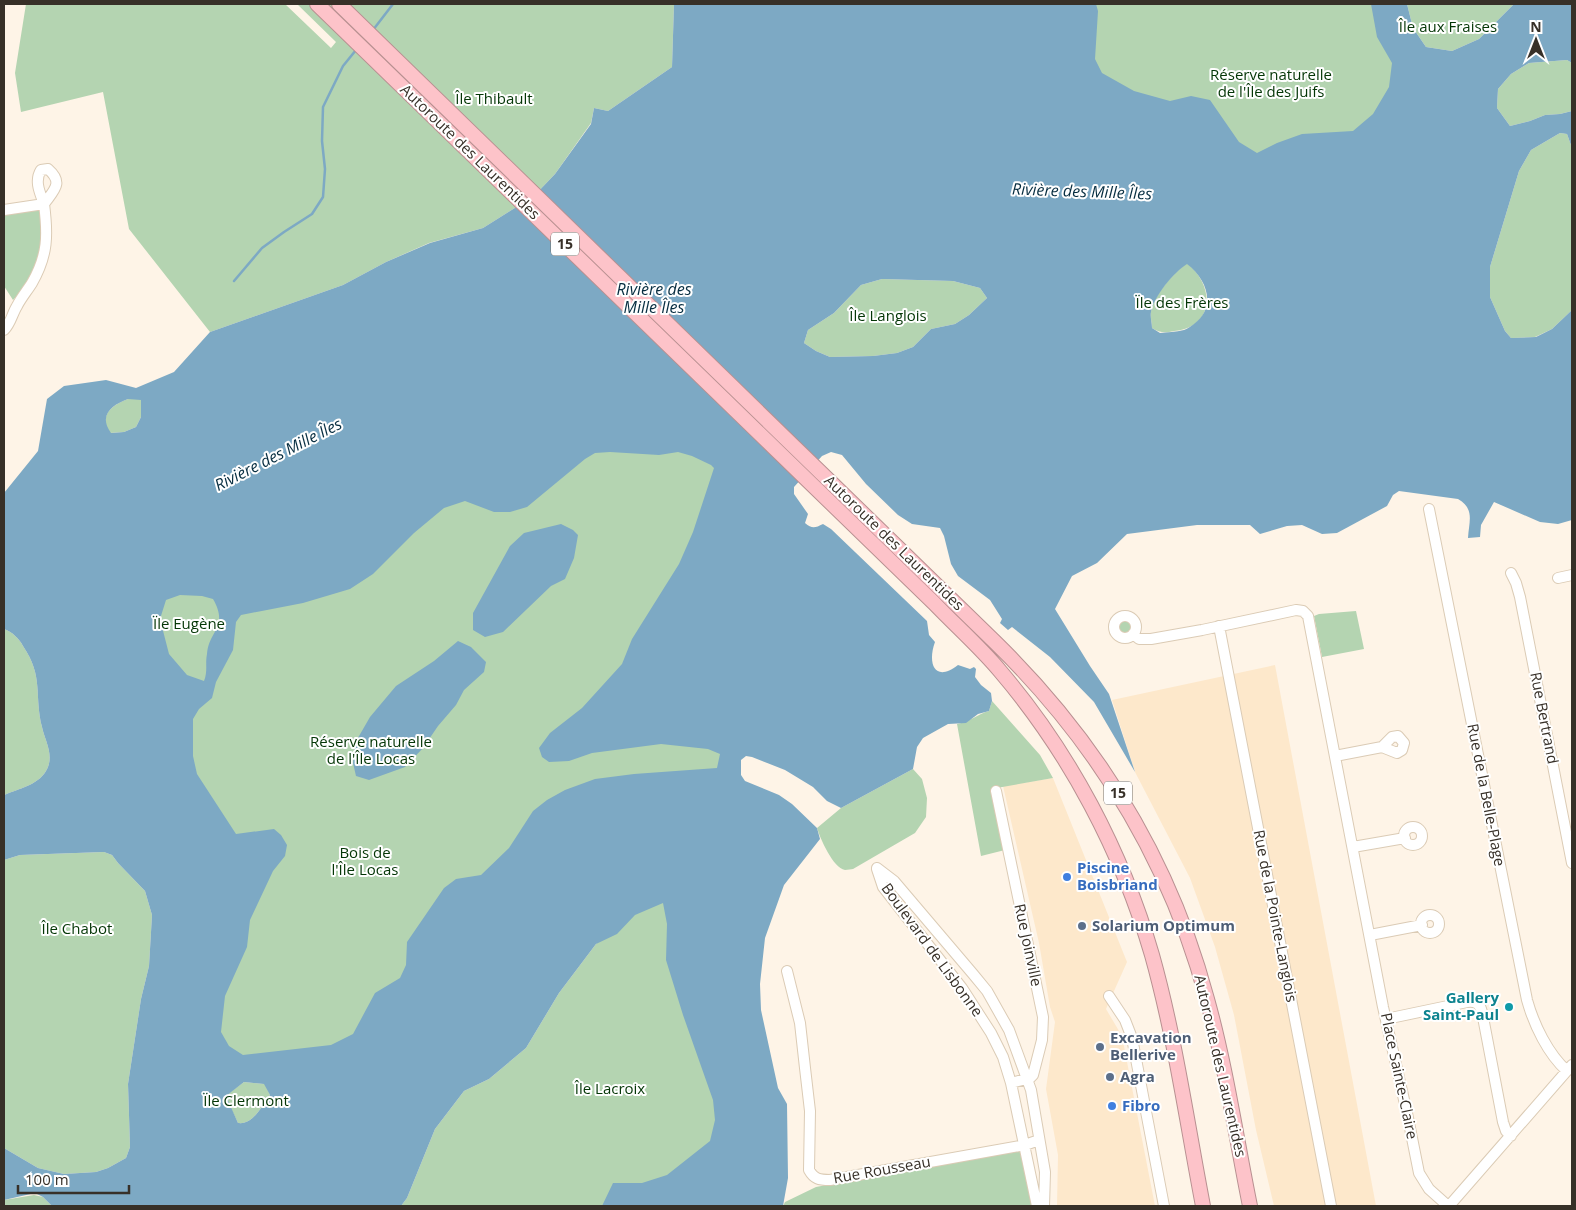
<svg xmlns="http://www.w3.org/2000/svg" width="1576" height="1210" viewBox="0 0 1576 1210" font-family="'Open Sans',sans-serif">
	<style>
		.built { fill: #fde8cb }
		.green { fill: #b4d4b1 }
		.water { fill: #7da9c4; fill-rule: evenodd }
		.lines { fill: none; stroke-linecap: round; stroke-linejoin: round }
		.stream { stroke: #7da9c4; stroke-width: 2.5 }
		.minor-casing { stroke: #dbcbb5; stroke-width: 12 }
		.highway-casing { stroke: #b89091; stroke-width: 16 }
		.minor { stroke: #fff; stroke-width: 10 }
		.highway { stroke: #fdc3c9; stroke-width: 14 }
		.shop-dot { fill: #3f7fe0; stroke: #fff; stroke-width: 2 }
		.service-dot { fill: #5c6f8a; stroke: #fff; stroke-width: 2 }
		.culture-dot { fill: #0f9aa8; stroke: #fff; stroke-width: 2 }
		.labels { text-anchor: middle; stroke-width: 4; stroke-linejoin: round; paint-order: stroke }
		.shield { fill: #fff; stroke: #736e68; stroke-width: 1 }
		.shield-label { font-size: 14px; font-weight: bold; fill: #373028 }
		.park-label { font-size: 15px; fill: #043606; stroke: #fff }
		.street-label { font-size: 15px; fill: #373028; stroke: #fff }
		.shop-label { font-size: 15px; font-weight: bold; fill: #366cbe; stroke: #fff; text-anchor: start }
		.service-label { font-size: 15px; font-weight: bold; fill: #4e5e75; stroke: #fff; text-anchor: start }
		.culture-label { font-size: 15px; font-weight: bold; fill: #0d838f; stroke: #fff; text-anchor: end }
		.water-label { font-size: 16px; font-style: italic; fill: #062d40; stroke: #fff }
	</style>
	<rect width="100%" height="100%" fill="#fef4e7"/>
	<path class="built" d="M1275,665L1376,1206H1274L1256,1130L1234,1015L1215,947L1190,878L1135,772L1112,700Z
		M1053,778L1127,962L1106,1009L1122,1036L1155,1206H1057L1058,1155L1046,1089L1055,1022L1050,1007L1039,943L1003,786Z"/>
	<path class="green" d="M26,4H285L331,48L336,42L297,4H674L672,67L608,111L594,108L591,123L555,174L534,196L483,228L429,243L386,262L343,285L210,332L129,229L103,92L21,112L15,73Z
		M1076,4H1397L1411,62L1364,147L1243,171L1092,98Z
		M1407,4H1514L1479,39L1452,51L1426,47L1413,28Z
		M1567,60L1572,63V111L1560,114L1545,115L1530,121L1510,126L1497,108L1498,89L1511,74L1529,63Z
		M1560,133L1567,134L1572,148V310L1552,329L1535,337L1511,338L1505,331L1490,297V267L1519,171L1531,150Z
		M43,205L45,238L31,281L13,300L4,286V214Z
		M1187,263C1215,286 1215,327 1174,331C1165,333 1160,333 1152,328C1152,323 1150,317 1151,312C1153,296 1174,272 1187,263Z
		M882,279L953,281L980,288L987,298L969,315L955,324L931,329L913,347L897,353L873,356L830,357L816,351L804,343L808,330L834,313L861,285Z
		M709,394L740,738L726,795L359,1067L222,1077L143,658L159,580L402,511Z
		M128,399H141V417L136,427L124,432L110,433C98,415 112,405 128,399Z
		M1356,611L1364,649L1322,657L1314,616L1319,614Z
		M1118 627a7 7 0 1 1 14 0a7 7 0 1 1-14 0Z
		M4,629C12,632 19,638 23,646C44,677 34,695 42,727C45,741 55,756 46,771C38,785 18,789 4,795Z
		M992,701L1040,755L1053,778L991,789L1005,850L981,856L957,724C969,722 978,714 989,711Z
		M913,769L922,779L927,798L926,817L915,833L853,869C851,869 848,870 845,870C833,868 820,838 817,828L841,808Z
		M104,852L112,855L118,863L145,891L152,915L149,966L141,999L128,1084L130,1147L126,1158L108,1168L96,1172L64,1174L38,1168L4,1148V860L20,855Z
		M664,875L719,1061L715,1151L662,1206H401L407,1198L435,1129L464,1091L489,1079L526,1048L559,993L596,944Z
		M244,1082L265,1084L270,1095C262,1106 253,1125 238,1123L225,1096Z
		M1022,1148L1034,1206H783L785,1202L816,1187Z
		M34,1195L43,1197L52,1206H4V1200Z"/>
	<path class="water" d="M674,4H1096L1098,11L1095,59L1102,73L1134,91L1170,101L1191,96L1210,100L1239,142L1257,153L1277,143L1302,134L1353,131L1373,114L1389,87L1392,63L1377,37L1371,4H1407L1413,28L1426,47L1452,51L1479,39L1514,4H1572V63L1567,60L1529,63L1511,74L1498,89L1497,108L1510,126L1530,121L1545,115L1560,114L1572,111V148L1567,134L1560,133L1531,150L1519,171L1490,267V297L1505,331L1511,338L1536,337L1552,329L1572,310V520L1558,524L1540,522L1494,502L1481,525L1480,537L1468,538C1469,521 1475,509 1458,499L1399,491L1393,495L1387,506L1337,533L1322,534L1302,525L1287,526L1260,534L1250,525H1197L1127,534L1097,563L1072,576L1055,609L1090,666L1109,694L1135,772L1094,702L1050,657L1012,627L1008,630L1000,623L1002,619L990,600L958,576L951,564L944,536L940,528L912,524L898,515L866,484L842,455L831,452L822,456L794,487V494L808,514L805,523C812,529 815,528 823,524L831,529L927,621L929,635L935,642C927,664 935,683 958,665L970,669L974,667L976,669L975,677L981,685L991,693L992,701L989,711L978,714L966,723L948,724L923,738L917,747L913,769L841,808L827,801L813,787L785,770L752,757L746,756L741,760V775L745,781L779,795L792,804L817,828L820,839L784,885L765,938L760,984L761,1010L778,1088L787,1104L788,1178L783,1206H602L613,1183H642L667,1175L710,1141L715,1120L713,1100L683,1015L666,960L667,924L663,903L635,915L617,934L596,944L559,993L526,1048L489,1079L464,1091L435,1129L407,1198L401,1206H52L43,1197L35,1193L4,1200V1148L38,1168L64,1174L96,1172L108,1168L126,1158L130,1147L128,1084L141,999L149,966L152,915L145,891L118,863L112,855L104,852L20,855L4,860V795C18,789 38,785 46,771C55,756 45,741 42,727C34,695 44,677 23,646C19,638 12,632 4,629V493L38,451L47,399L64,386L106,380L136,388L174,372L210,332L343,285L386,262L430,243L483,228L534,196L555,174L591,124L594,108L608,111L672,67ZM1187,264C1207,279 1217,307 1194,324C1191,326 1187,329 1184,330C1176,332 1167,332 1160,333L1152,328C1152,323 1150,317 1151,312C1154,296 1174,272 1187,264ZM882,279L953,281L980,288L987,298L969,315L955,324L931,329L913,347L897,353L873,356L830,357L816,351L804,343L808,330L834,313L861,285ZM128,399L141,400V417L136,427L124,432L111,433C98,415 112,405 128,399ZM610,452L659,455L678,452L692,456L711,465L714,468L693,532L679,564L632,639L622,664L582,708L550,733L539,748L542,757L549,762L569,761L592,753L661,744L708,749L720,754L717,768L634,774L595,779L565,790L547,800L533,811L509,848L481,875L456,879L444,888L407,942L406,965L400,978L375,993L353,1034L331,1045L243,1055L229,1046L221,1032L225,996L247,947L250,920L273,871L285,856L287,845L281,835L274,829L236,834L197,774L193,756V719L199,709L212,698L216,682L233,650L236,622L241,615L303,603L350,589L373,574L414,533L444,508L465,501L494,512H510L527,507L585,459L595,453ZM180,595L202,596L213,599C229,627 209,630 207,654C205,664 208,671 204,681L187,675L169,654L160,619L166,600ZM244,1082L264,1084L270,1095C262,1106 253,1125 238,1123L226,1096Z
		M561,524L573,530L578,535L574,558L565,579L551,586L503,632L485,637L473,630V613L510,546L524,533Z
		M458,641L471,647L486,662L484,672L464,690L456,705L438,726L423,748L405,767L369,780L356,776L353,763L355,743L370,717L396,686L434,661Z"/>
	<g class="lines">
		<path class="stream" d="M373,30L393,4
			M234,281L262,248L284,232L312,214L323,197L325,169L322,141L323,107L343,66L356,50"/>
		<defs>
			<path id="minor" d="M48,169C64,183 54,190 44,204C40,193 34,181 41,170Z
				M4,210L44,204C48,235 48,255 32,283C27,291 21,298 17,306C12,314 11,323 4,330
				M1429,509L1527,1000C1534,1025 1548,1054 1567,1071
				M1511,573L1516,583L1520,597L1572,863
				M1558,578L1572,575
				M1114 627a11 11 0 1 1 22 0a11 11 0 1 1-22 0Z
				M1219,626L1331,1206
				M1133,634L1139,639H1151L1202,630L1296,610L1303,611L1308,616L1383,1007L1407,1113L1419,1173L1429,1189L1448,1206
				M1335,756L1382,747L1397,753L1402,750L1404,743L1398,736L1392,737L1382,747
				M996,791L1043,1017L1042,1040L1033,1075L1030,1078L1011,1083
				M1404 836a9 9 0 1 1 18 0a9 9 0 1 1-18 0Z
				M1353,847L1405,838
				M877,868L894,881L973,974L987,991L1009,1030L1031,1090L1045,1172L1044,1206
				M877,869L883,887L962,988L991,1033L1003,1057L1011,1083L1037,1206
				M1421 924a9 9 0 1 1 18 0a9 9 0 1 1-18 0Z
				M1370,935L1422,925
				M787,971L800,1023L805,1068L810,1111L809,1170C814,1179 819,1180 830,1180L1025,1145L1039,1140
				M1109,996L1125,1020L1132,1038L1164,1206
				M1386,1019L1467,1002C1476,1001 1480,1004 1482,1012L1503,1122L1506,1131L1511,1136
				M1449,1206L1572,1065"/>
			<path id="highway" d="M317,4L934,603C956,626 980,647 1000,671C1070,753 1122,852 1152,955C1175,1037 1187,1123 1203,1206
				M339,4L996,643C1098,743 1170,861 1207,999C1226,1067 1236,1137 1250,1206"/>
		</defs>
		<use href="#minor" class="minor-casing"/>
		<use href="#highway" class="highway-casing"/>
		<use href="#minor" class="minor"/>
		<use href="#highway" class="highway"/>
	</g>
	<g class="shop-dot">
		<circle cx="1067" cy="877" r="5"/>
		<circle cx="1112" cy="1106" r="5"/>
	</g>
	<g class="service-dot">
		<circle cx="1082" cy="926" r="5"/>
		<circle cx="1100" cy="1047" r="5"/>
		<circle cx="1110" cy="1077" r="5"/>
	</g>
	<circle class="culture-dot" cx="1509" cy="1007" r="5"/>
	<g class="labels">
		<g class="shield">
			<rect x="551" y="232.5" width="28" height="23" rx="4"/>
			<rect x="1104" y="781.5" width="28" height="23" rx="4"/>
		</g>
		<g class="shield-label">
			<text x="565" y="249">15</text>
			<text x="1118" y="798">15</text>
		</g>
		<g class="park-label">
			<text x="1448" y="32">Île aux Fraises</text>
			<text x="1271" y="80">Réserve naturelle<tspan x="1271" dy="17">de l'Île des Juifs</tspan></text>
			<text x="494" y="104">Île Thibault</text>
			<text x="1182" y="308">Ïle des Frères</text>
			<text x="888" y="321">Île Langlois</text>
			<text x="189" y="629">Ïle Eugène</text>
			<text x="371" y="747">Réserve naturelle<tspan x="371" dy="17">de l'Île Locas</tspan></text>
			<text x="365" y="858">Bois de<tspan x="365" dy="17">l'Île Locas</tspan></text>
			<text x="77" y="934">Île Chabot</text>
			<text x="610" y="1094">Île Lacroix</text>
			<text x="246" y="1106">Ïle Clermont</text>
		</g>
		<g class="street-label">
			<text transform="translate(470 152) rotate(44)" y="5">Autoroute des Laurentides</text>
			<text transform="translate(894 543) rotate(44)" y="5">Autoroute des Laurentides</text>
			<text transform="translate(1544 718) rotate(79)" y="5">Rue Bertrand</text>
			<text transform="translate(1486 795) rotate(79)" y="5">Rue de la Belle-Plage</text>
			<text transform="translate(1275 916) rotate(79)" y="5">Rue de la Pointe-Langlois</text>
			<text transform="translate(1028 945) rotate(78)" y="5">Rue Joinville</text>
			<text transform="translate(932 950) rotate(54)" y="5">Boulevard de Lisbonne</text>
			<text transform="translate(1220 1066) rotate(77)" y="5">Autoroute des Laurentides</text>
			<text transform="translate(1399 1076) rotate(78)" y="5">Place Sainte-Claire</text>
			<text transform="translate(882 1170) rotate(-10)" y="5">Rue Rousseau</text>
		</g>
		<g class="shop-label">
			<text x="1077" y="873">Piscine<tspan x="1077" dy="17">Boisbriand</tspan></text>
			<text x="1122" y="1111">Fibro</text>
		</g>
		<g class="service-label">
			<text x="1092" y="931">Solarium Optimum</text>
			<text x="1110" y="1043">Excavation<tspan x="1110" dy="17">Bellerive</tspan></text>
			<text x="1120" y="1082">Agra</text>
		</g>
		<g class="culture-label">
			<text x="1499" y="1003">Gallery<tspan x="1499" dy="17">Saint-Paul</tspan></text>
		</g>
		<g class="water-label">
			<text transform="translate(1082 191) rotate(2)" y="6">Rivière des Mille Îles</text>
			<text x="654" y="295">Rivière des<tspan x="654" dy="18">Mille Îles</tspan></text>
			<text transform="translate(278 454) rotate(-27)" y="6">Rivière des Mille Îles</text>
		</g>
	</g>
	<rect width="1576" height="1210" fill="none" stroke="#373028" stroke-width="10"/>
	<g transform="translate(1536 40)" stroke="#ffffff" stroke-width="4" paint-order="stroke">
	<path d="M0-4L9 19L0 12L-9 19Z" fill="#373028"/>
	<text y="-8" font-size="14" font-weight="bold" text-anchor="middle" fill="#373028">N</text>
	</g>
	<path d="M18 1185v8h111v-8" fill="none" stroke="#373028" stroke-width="2.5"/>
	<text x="25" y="1185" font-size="15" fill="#373028" stroke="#ffffff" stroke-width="4" paint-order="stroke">100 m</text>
</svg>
